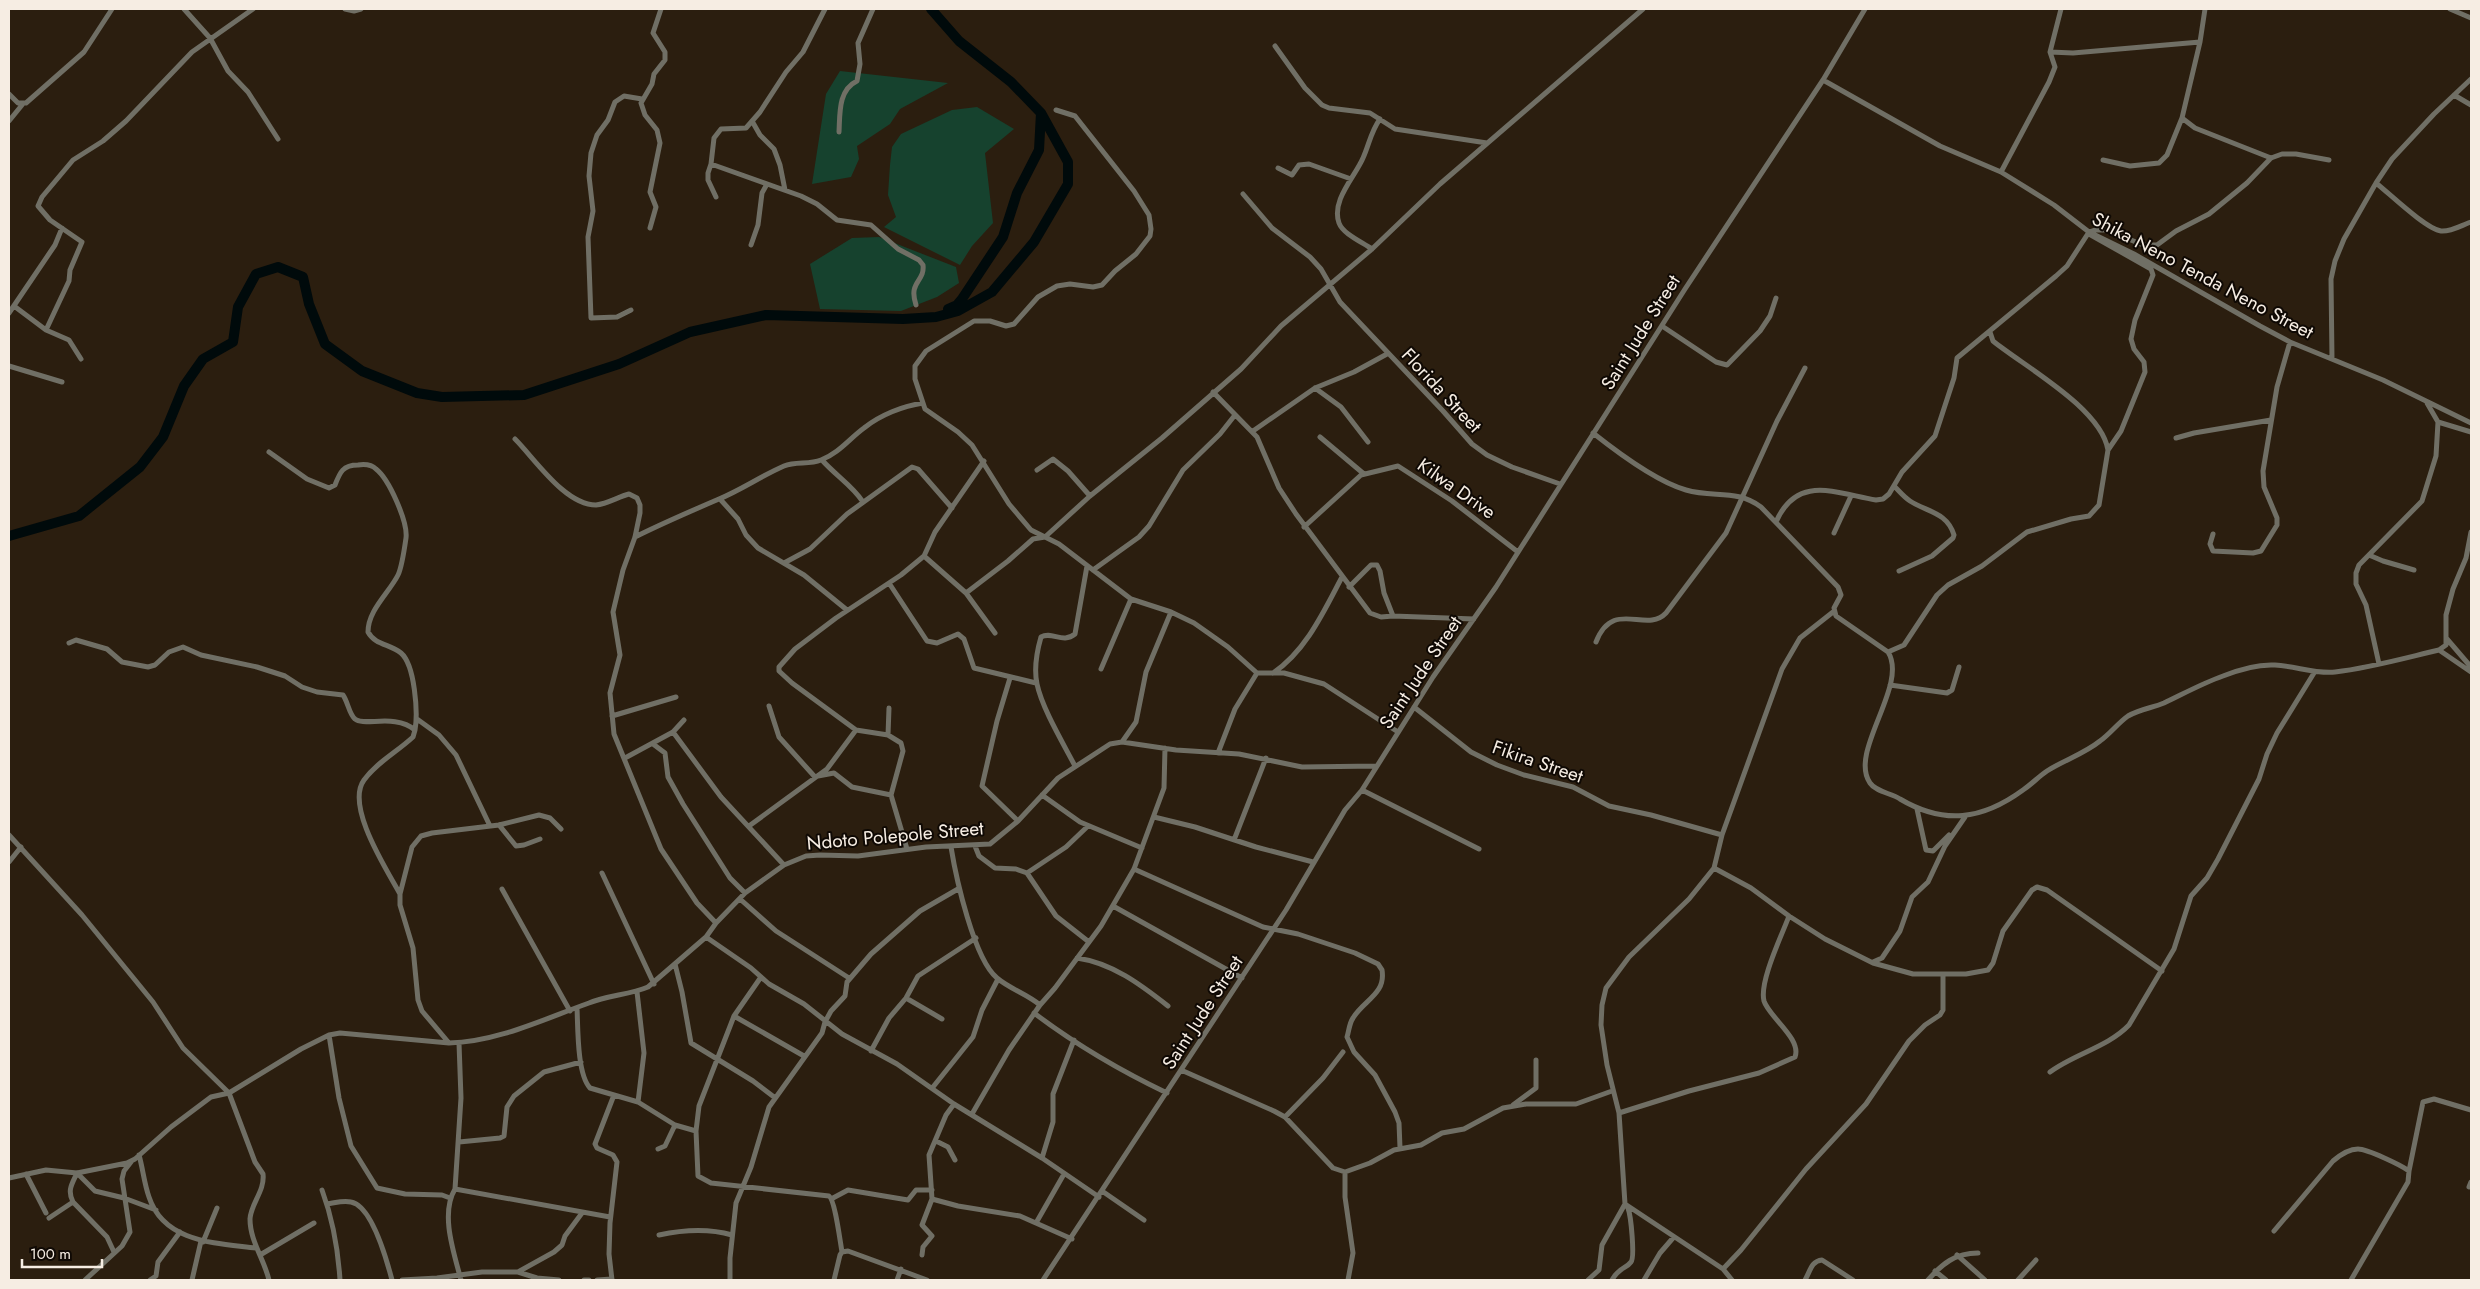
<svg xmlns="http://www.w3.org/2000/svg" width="2480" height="1289" viewBox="0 0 2480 1289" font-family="Jost,sans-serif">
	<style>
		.green { fill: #16422e }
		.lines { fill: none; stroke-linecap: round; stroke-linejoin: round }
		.river { stroke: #000a0b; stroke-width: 10 }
		.street { stroke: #706f65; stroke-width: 5 }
		.labels { text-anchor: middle; stroke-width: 4; stroke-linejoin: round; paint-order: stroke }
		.street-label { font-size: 19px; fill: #f6ede3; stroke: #0f0904 }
	</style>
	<rect width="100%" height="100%" fill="#2b1e0f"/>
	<path class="green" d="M840,71L948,83L900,109L890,124L857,146L859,159L851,177L812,184L826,94Z
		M977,107L1014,129L985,153L993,223L972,246L960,265L884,227L896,217L888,195L890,165L892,147L901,134L952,110Z
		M879,237L956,267L959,283L937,297L901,311L820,309L810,264L852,238Z"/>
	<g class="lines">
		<path class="river" d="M948,309L957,305L962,299L1003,237L1017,193L1039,150L1041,113
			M9,536L79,516L140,467L163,437L184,386L203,359L233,342L238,307L256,274L278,267L303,277L309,304L325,344L362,371L417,393L442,397L524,395L619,364L690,332L766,315L903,319L936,317L958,311L992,292L1034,242L1068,184V162L1041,113L1011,82L959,41L931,9"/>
		<path class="street" d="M184,9L210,38L228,71L248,92L278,139
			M345,9L354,11L361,9
			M2205,9L2200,42L2182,118L2195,128L2271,158
			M2450,9L2471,18
			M1275,46L1305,88L1322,105L1329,108L1370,113L1395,129L1487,143
			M2050,52L2073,53L2200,42
			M1823,80L1940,146L2001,172L2054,205L2089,232L2134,254L2260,326L2290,342L2383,380L2471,423
			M9,94L18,103H26L84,52L112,9
			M2454,95L2471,105
			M1056,110L1075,116L1134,191L1149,215L1151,229L1150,236L1136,254L1115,271L1102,285L1093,287L1070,284L1057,286L1038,297L1014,324L1006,326L990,321H974L926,351L915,366V379L925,409L958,432L972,445L1009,504L1031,530L1059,544L1131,599L1171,612L1194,623L1228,647L1257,673H1284L1324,684L1398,732
			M9,121L22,105
			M752,121L760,135L774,149L780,165L785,190
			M839,132C840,114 838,90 857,81L860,64L858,43L873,9
			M2103,160L2130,166L2159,163L2167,155L2182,118
			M711,164L801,196L817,204L837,220L871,225L898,249L919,260L923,265C925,282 908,281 916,305
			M1278,168L1292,175L1299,165L1309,164L1351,179
			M2001,172L2049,82L2055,67L2050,52L2061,9
			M2376,183C2390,194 2426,229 2441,231C2451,232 2462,225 2471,222
			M1243,194L1272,228L1310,257L1321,269L1340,302L1443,411L1472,444L1487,455L1512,467L1560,484
			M716,197L708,180V173L711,164L714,138L721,129L746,128L760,112L786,72L803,52L825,9
			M650,228L656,207L650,192L660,143L657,130L645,115L641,103L652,84L654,74L665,60V52L653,33L661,9
			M751,245L758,225L762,193L767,184
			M1372,249C1362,242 1343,234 1339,223C1331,200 1355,177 1363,158C1369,145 1371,131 1380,119
			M14,306L46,330L69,340L81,359
			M631,310L617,317L591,318L588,237L593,211L589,176L591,153L597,135L608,120L615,102L624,96L642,99
			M9,313L55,245L62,228
			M1662,326L1716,362L1727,365L1760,331L1770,316L1776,298
			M46,330L69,281L70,270L82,242L50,220L38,206L42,197L73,160L103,141L126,121L192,52L253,9
			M1990,332L1993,341C2025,367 2101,408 2108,450
			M2332,359L2331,279L2335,261L2344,239L2376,183L2392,159L2434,114L2471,79
			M9,366L62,382
			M1315,388L1341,407L1368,442
			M1213,392L1257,437L1279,488L1296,514L1370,613L1381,617L1393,616L1474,619
			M2438,422L2471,432
			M1253,431L1315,388L1354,372L1387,354
			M1593,433C1617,452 1658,482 1686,490C1714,498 1737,489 1761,507L1838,587L1841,595L1834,608L1836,616L1888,652C1909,685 1848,752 1870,783C1876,792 1891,793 1900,799C1944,825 1982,820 2023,790C2032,784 2038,777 2047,771C2064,760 2084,754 2100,741C2110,734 2118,723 2128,716C2140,709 2152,708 2164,703C2183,694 2203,683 2223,676C2238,670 2258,664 2275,665C2296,666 2314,674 2335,672C2370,668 2405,658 2439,650L2446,645V615L2453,589L2466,558L2471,532
			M1320,437L1364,474
			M2176,438L2194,433L2271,420
			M515,439C535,459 565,505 596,505C607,504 618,497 629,494L637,498L640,505V513L635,537L623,570L613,612L620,655L610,693L614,734L661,849L697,903L716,923
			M269,452L307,479L329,488L335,485C340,472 343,465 358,465C365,464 371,464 376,469C389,479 408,522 406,538C405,545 401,569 398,575C389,593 368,610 368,632C375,645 390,644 401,653C415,665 418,713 415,730
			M822,460C835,475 853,486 863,502
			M1037,470L1053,459L1068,471L1090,496
			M1895,487C1900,492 1904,497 1910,501C1927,512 1947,512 1954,535L1953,538L1932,556L1899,571
			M720,499L738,519L746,535L758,548L804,575L847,610
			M1776,522C1797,474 1835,493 1876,500L1883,499L1889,494L1902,472L1935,436L1954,378L1957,358L2056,276L2067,266L2089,232L2095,230H2107L2143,245H2157L2176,231L2209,214L2247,183L2271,158L2282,154H2296L2329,160
			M1304,527L1361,475L1398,466L1452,501L1518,552
			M1834,533L1851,496
			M2213,534L2210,544L2213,551L2253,553L2261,551L2277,525V518L2264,487L2263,471L2277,387L2290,342
			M635,537C663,523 691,511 719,499C741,490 761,476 784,466C796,461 809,465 821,460C839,453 849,439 864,428C880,415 903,406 923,403
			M2369,555L2383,561L2414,570
			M924,556L966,593L995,633
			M784,563L810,549L847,514L912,467L918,469L952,508
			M1093,570L1139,537L1149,526L1183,470L1220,434L1235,415
			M889,583L927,641L937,643L958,634L964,639L974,668L1036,683
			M1349,587L1371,565H1377L1380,571L1384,593L1393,616
			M966,593L1008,561L1033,539L1045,537L1090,496L1162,438L1241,369L1281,326L1372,249L1440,184L1643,9
			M2447,639L2471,667
			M1596,642C1613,598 1646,634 1666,613L1726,533L1777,421L1805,368
			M69,643L76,640L107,649L122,662L148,667L155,665L169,652L183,647L201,655L257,667L285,676L302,687L317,692L343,695C348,702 349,714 355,719C364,727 395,713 415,730L413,737C397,752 377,762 364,780C345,806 387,870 400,894
			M2439,650L2471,672
			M1888,652L1904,645L1937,595L1948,585L1982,566L2027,532L2071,519L2089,516L2099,505L2108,450L2121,431L2145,372L2144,362L2134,349L2131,339L2135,320L2153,275L2151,269L2089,234
			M2379,664L2366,605L2356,584V573L2359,565L2422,501L2436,456L2438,422L2427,403
			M1101,669L1131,599
			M1273,673C1306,651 1324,611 1342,577
			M1010,678L997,721L982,786L1018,821
			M1890,685L1947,693L1952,690L1959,667
			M769,706L779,737L815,777
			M1414,707L1471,752L1497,765L1524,775L1573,787L1609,806L1651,815L1722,835
			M612,716L676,697
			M417,719L439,735L456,755L490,826
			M673,732L721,797L784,865
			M888,735L889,708
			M1122,742L1136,722L1146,672L1171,612
			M653,744L665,753L668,777L683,804L730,878L745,893
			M1218,753L1235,709L1257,673
			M625,758L673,732L684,720
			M1075,766C1063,743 1042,708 1037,684C1034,670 1037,651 1041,637C1052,631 1063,644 1075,634L1087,566
			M818,776L834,773L852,787L891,795
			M1362,790L1479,849
			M1042,795L1080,822L1142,848
			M1917,809L1926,850L1933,851L1949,835
			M1154,817L1195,827L1256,847L1313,862
			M499,825L516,846L524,845L540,839
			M749,826L827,769L856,730
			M561,829L550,818L539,815L499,825L432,833L421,836L412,847L400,894V905L413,948L418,1000L422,1011L449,1043C497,1042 544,1019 589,1003C608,995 629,995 648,987L706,937L716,923L745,893L784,865L806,856L820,855L858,856L926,847L990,844L1018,821L1058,778L1110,744L1122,742L1176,750L1239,754L1302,767L1376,766
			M9,835L82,915L153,1002L183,1048L229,1093L255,1162L263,1174C265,1191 251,1203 250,1219C250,1241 264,1259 269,1280
			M1234,840L1266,758
			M975,846L979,856L995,868L1016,869L1027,873L1056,916L1089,942
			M951,847C956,878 974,959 997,978C1010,989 1027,994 1040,1005
			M907,849L891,795L903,751L901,743L888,735L856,730L792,683L779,671V667L795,649L836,618L901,575L924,556L935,532L984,461
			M9,862L21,847
			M1714,868L1751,888L1789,916L1825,939L1873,963L1913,974H1966L1988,970L1993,963L2003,931L2032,890L2037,887L2047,890L2162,971
			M1134,869L1263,927L1298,934L1355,953L1378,964L1382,970C1386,994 1364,1000 1353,1018C1349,1024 1349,1031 1347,1037L1354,1052L1375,1075L1395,1112L1399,1123L1400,1148
			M602,873L654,984
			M1027,873L1066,847L1088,826
			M502,889L570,1011
			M740,899L776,931L849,978
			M1113,906L1242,978
			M706,937L751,968L769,984L804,1004L842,1034L897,1064L954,1104L1042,1158L1099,1197
			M1077,958C1112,963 1140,984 1168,1006
			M1873,962L1882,958L1900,931L1912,897L1928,882L1945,846L1965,817
			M675,964L682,992L691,1043L753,1081L774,1097
			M761,977L734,1016L699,1106L696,1131L698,1176L711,1183L829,1196C835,1200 840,1241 842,1252
			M637,992L644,1053L638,1102
			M906,998L942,1019
			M577,1008C578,1028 577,1074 590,1088L638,1102L675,1125L696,1131
			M1034,1013C1075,1044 1121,1071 1167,1093
			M734,1016L804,1056
			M329,1035L339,1098L351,1146L377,1188L405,1194L442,1195L450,1198
			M459,1043L461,1098L455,1189C440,1214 454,1253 461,1280
			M871,1051L889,1018L906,998L918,976L976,938
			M1181,1070L1274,1111L1285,1117L1333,1168L1345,1172L1370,1163L1394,1150L1421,1145L1442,1133L1464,1129L1503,1108L1526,1104H1576L1612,1091
			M2050,1072C2074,1054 2108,1047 2129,1025L2174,949L2191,896L2207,878L2218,859L2259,779L2267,754L2277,733L2314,673
			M933,1087L973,1037L982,1010L998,979
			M1513,1105L1536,1088V1060
			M1619,1113L1689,1091L1759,1073L1795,1057C1802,1039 1769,1017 1764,1001C1759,982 1782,935 1789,916
			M972,1114L1009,1050L1040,1005L1055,988L1101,926L1134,869L1164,788L1165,748
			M1285,1117L1323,1078L1343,1052
			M936,1141L948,1147L955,1160
			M459,1142L500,1138L504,1136L507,1107L514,1096L544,1072L581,1062
			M658,1149L665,1146L675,1125
			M139,1155C143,1169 144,1183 149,1197C164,1243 217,1243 256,1248
			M1042,1158L1053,1122V1094L1074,1040
			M2409,1171L2423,1102L2434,1099L2471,1110
			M1345,1172V1197L1353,1253L1348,1280
			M77,1173C72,1184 67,1190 73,1202L107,1237L114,1252
			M77,1173L95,1191L124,1198L156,1210
			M26,1174L46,1213
			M9,1178L46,1170L77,1173L127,1163L135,1159L171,1127L211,1097L229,1093L301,1049L329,1035L340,1033L449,1043
			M2469,1187L2471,1182
			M455,1189L610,1217
			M322,1190C333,1220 338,1248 340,1280
			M1102,1191L1144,1220
			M833,1198L848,1190L908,1200L916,1190H932
			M932,1199L958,1206L1020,1216L1072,1239
			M327,1204C335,1203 343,1200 351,1202C372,1206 387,1261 392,1280
			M49,1218L73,1202
			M1036,1223L1064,1174
			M2274,1231L2333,1161C2340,1155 2348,1149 2358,1149C2367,1149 2401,1165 2409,1171L2408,1182L2351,1280
			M659,1235C682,1230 708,1228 732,1235
			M203,1242L217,1208
			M260,1255L314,1223
			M922,1255L923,1247L932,1236L922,1225L932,1199L929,1155L946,1115L954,1104
			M1957,1255L1985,1280
			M1723,1269L1741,1250L1806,1169L1866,1104L1909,1041L1925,1025L1940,1015L1943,1010V974
			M1935,1271L1946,1280
			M518,1272L554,1252L562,1245L565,1236L582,1213
			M85,1280L122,1246L130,1232L122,1179L124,1171L131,1162
			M150,1280L156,1276L158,1262L180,1232
			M192,1280L201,1241
			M402,1280L437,1278L482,1272H518L537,1278L559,1280
			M584,1280H589
			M597,1280L612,1279
			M612,1280L609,1254L610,1223L617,1162L613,1155L597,1148L595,1144L614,1095
			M730,1280V1258L736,1203L751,1167L769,1107L822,1033L825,1022L831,1011L845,996L847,982L871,954L920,911L958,889
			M834,1280L840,1255L842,1252L848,1251L927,1280
			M897,1280L901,1269
			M1043,1280L1286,910L1345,810L1362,790L1433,677L1496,587L1685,289L1823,80L1865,9
			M1588,1280L1599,1270L1602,1245L1625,1204
			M1612,1280C1619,1267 1626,1269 1631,1262C1635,1257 1631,1216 1628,1208
			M1644,1280L1660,1253L1673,1238
			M1732,1280L1723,1269L1625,1204L1619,1113L1607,1065L1601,1025L1602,1005L1606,988L1629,957L1689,899L1714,868L1722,835L1782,669L1800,638L1833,612
			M1805,1280C1810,1272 1811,1261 1822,1260L1853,1280
			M1928,1280C1942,1264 1955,1253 1978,1253
			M2018,1280L2036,1260"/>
	</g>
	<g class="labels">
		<g class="street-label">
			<text transform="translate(2203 275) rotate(28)" y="7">Shika Neno Tenda Neno Street</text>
			<text transform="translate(1640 332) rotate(-58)" y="7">Saint Jude Street</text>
			<text transform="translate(1442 390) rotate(47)" y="7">Florida Street</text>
			<text transform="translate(1457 488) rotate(35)" y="7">Kilwa Drive</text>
			<text transform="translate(1420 672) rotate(-56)" y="7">Saint Jude Street</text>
			<text transform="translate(1538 761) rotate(19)" y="7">Fikira Street</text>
			<text transform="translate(895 835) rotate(-5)" y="7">Ndoto Polepole Street</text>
			<text transform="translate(1202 1012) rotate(-57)" y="7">Saint Jude Street</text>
		</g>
	</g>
	<rect width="2480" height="1289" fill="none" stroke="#f6ede3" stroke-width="20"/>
	<path d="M22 1259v8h80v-8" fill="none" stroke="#f6ede3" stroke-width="2.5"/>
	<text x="30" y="1259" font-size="15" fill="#f6ede3" stroke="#0f0904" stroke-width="4" paint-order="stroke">100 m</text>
</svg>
